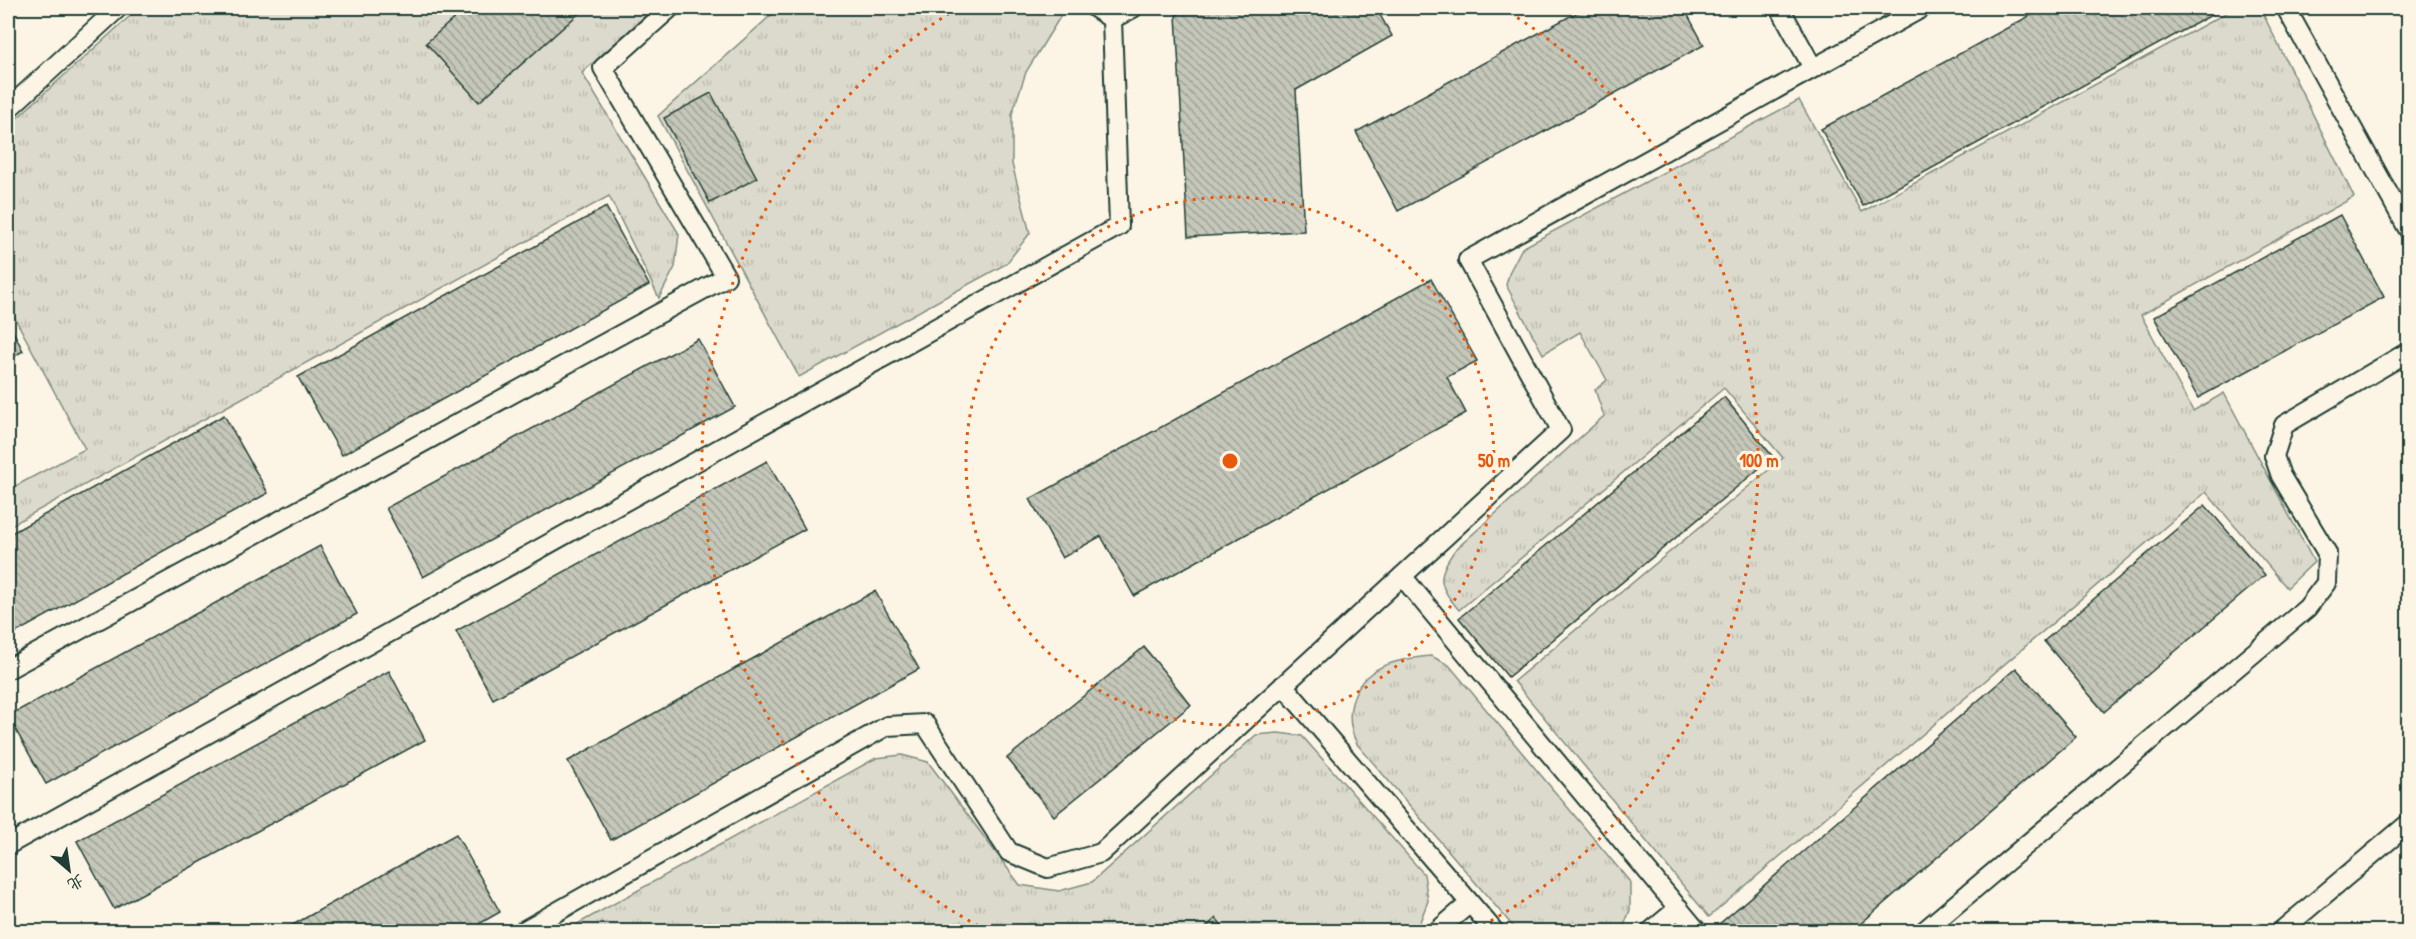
<svg xmlns="http://www.w3.org/2000/svg" width="2416" height="939" viewBox="0 0 2416 939" font-family="'Patrick Hand','LXGW WenKai TC',sans-serif">
	<style>
		.grass { fill: url(#grass-tufts); stroke: #7e8c80; stroke-width: 1.5 }
		.building { fill: url(#building-back-hatch); stroke: #1f3d34; stroke-width: 1.5 }
		.lines { fill: none; stroke-linecap: round; stroke-linejoin: round }
		.service-casing { stroke: #1f3d34; stroke-width: 22 }
		.service { stroke: #fcf5e5; stroke-width: 18 }
		.ring { fill: none; stroke: #e8590c; stroke-width: 3; stroke-dasharray: 3 6 }
		.centre { fill: #e8590c; stroke: #fcf5e5; stroke-width: 3 }
		.ring-label { font-size: 18px; text-anchor: middle; font-weight: bold; fill: #e8590c; stroke: #fcf5e5; stroke-width: 6; stroke-linejoin: round; paint-order: stroke }
	</style>
	<defs>
		<pattern id="grass-tufts" width="24" height="20" patternUnits="userSpaceOnUse" patternTransform="scale(1.5)"><rect width="24" height="20" fill="#dcdacc"/><path d="M3 7l-1-3M5 7V3M7 7l1-3M15 17l-1-3M17 17v-4M19 17l1-3" fill="none" stroke="#bcbcb0"/></pattern>
		<pattern id="building-back-hatch" width="6" height="6" patternUnits="userSpaceOnUse" patternTransform="scale(1.5)"><rect width="6" height="6" fill="#c5c7b9"/><path d="M-1 5l2 2M0 0l6 6M5-1l2 2" fill="none" stroke="#9fa397"/></pattern>
	</defs>
	<rect width="100%" height="100%" fill="#fcf5e5"/>
	<filter id="ink" filterUnits="userSpaceOnUse"><feTurbulence type="fractalNoise" baseFrequency=".0167" numOctaves="2"/><feDisplacementMap in="SourceGraphic" scale="12" xChannelSelector="R" yChannelSelector="G"/><feConvolveMatrix kernelMatrix="1 2 1 2 8 2 1 2 1" color-interpolation-filters="sRGB"/></filter>
	<g filter="url(#ink)">
		<path class="grass" d="M139,8H654L582,73L679,234L675,267L659,298L609,196L8,527V490L85,449L8,305V126Z
			M779,8H1053L1059,11L1060,17L1026,72L1012,114V164L1030,233L1006,264L799,377L658,116Z
			M2235,8H2260L2354,197L2141,315L2193,411L2224,393L2314,562L2287,588L2206,492L1709,917L1514,681L1783,458L1724,388L1459,610C1439,586 1435,577 1455,550L1604,416L1595,390L1607,380L1580,332L1543,354L1506,285L1510,271L1522,248L1799,100L1862,212Z
			M1431,656L1449,665L1630,882V910L1622,931H1517L1357,744C1350,730 1348,718 1352,703C1361,665 1398,659 1431,656Z
			M1278,733L1302,736L1424,874L1428,901L1416,932H563L876,758L902,755L928,762L1020,885L1059,891L1092,882L1256,735Z"/>
		<path class="building" d="M466,8H585L479,102L426,43Z
			M1189,8H1376L1392,36L1296,90L1304,231L1188,237L1176,15Z
			M1585,8H1684L1704,45L1398,211L1356,132Z
			M2044,8H2214L2217,12L1863,206L1821,129Z
			M711,93L757,178L710,203L664,118Z
			M606,207L649,285L342,455L298,377Z
			M2340,215L2384,297L2198,398L2154,317Z
			M1431,279L1477,361L1447,377L1466,413L1134,596L1101,536L1062,558L1030,499Z
			M8,321L23,351L8,360Z
			M698,339L735,407L423,577L386,508Z
			M1724,397L1773,457L1508,677L1459,618Z
			M224,415L268,493L8,637V535Z
			M767,461L805,529L493,699L456,631Z
			M2205,505L2265,575L2104,712L2044,641Z
			M320,546L357,614L46,784L8,716Z
			M875,591L919,669L611,840L568,761Z
			M1144,647L1191,705L1054,816L1007,758Z
			M2016,668L2076,737L1851,932H1710Z
			M389,671L425,740L114,909L77,841Z
			M456,834L500,912L465,932H280Z
			M1216,918L1227,932H1201Z"/>
		<g class="lines">
			<defs>
				<path id="service" d="M1095,8L1112,19
					M1780,8L1813,68
					M2286,8L2408,229
					M8,109L118,8
					M1402,576L1698,932
					M8,669L726,277L603,68L670,8
					M1283,685L1495,932
					M8,845L1119,226L1112,19L1133,8
					M521,932L887,726L925,724L1009,852L1048,868L1101,853L1561,430L1468,260L1922,8
					M1436,932L1470,903
					M1650,932L1679,908
					M1923,932L2307,608L2326,583L2327,553L2281,476L2274,456L2284,425L2408,352
					M2280,932L2408,824"/>
			</defs>
			<use href="#service" class="service-casing"/>
			<use href="#service" class="service"/>
		</g>
	</g>
	<g class="ring">
		<circle cx="1230" cy="461" r="264"/>
		<path d="M986 930A529 529 0 0 1 958 8M1502 8A529 529 0 0 1 1474 930"/>
	</g>
	<circle cx="1230" cy="461" r="9" class="centre"/>
	<g class="ring-label">
		<text x="1494" y="467">50 m</text>
		<text x="1759" y="467">100 m</text>
	</g>
	<rect width="2416" height="939" fill="none" stroke="#fcf5e5" stroke-width="30"/>
	<rect x="15" y="15" width="2386" height="909" fill="none" stroke="#1f3d34" stroke-width="2" filter="url(#ink)"/>
	<g transform="translate(69 870) rotate(151)" stroke="#fcf5e5" stroke-width="4.5" paint-order="stroke">
	<path d="M0-4.5L10 22L0 15L-10 22Z" fill="#1f3d34"/>
	<text y="-9" font-size="16" font-weight="bold" text-anchor="middle" fill="#1f3d34">北</text>
	</g>
</svg>
